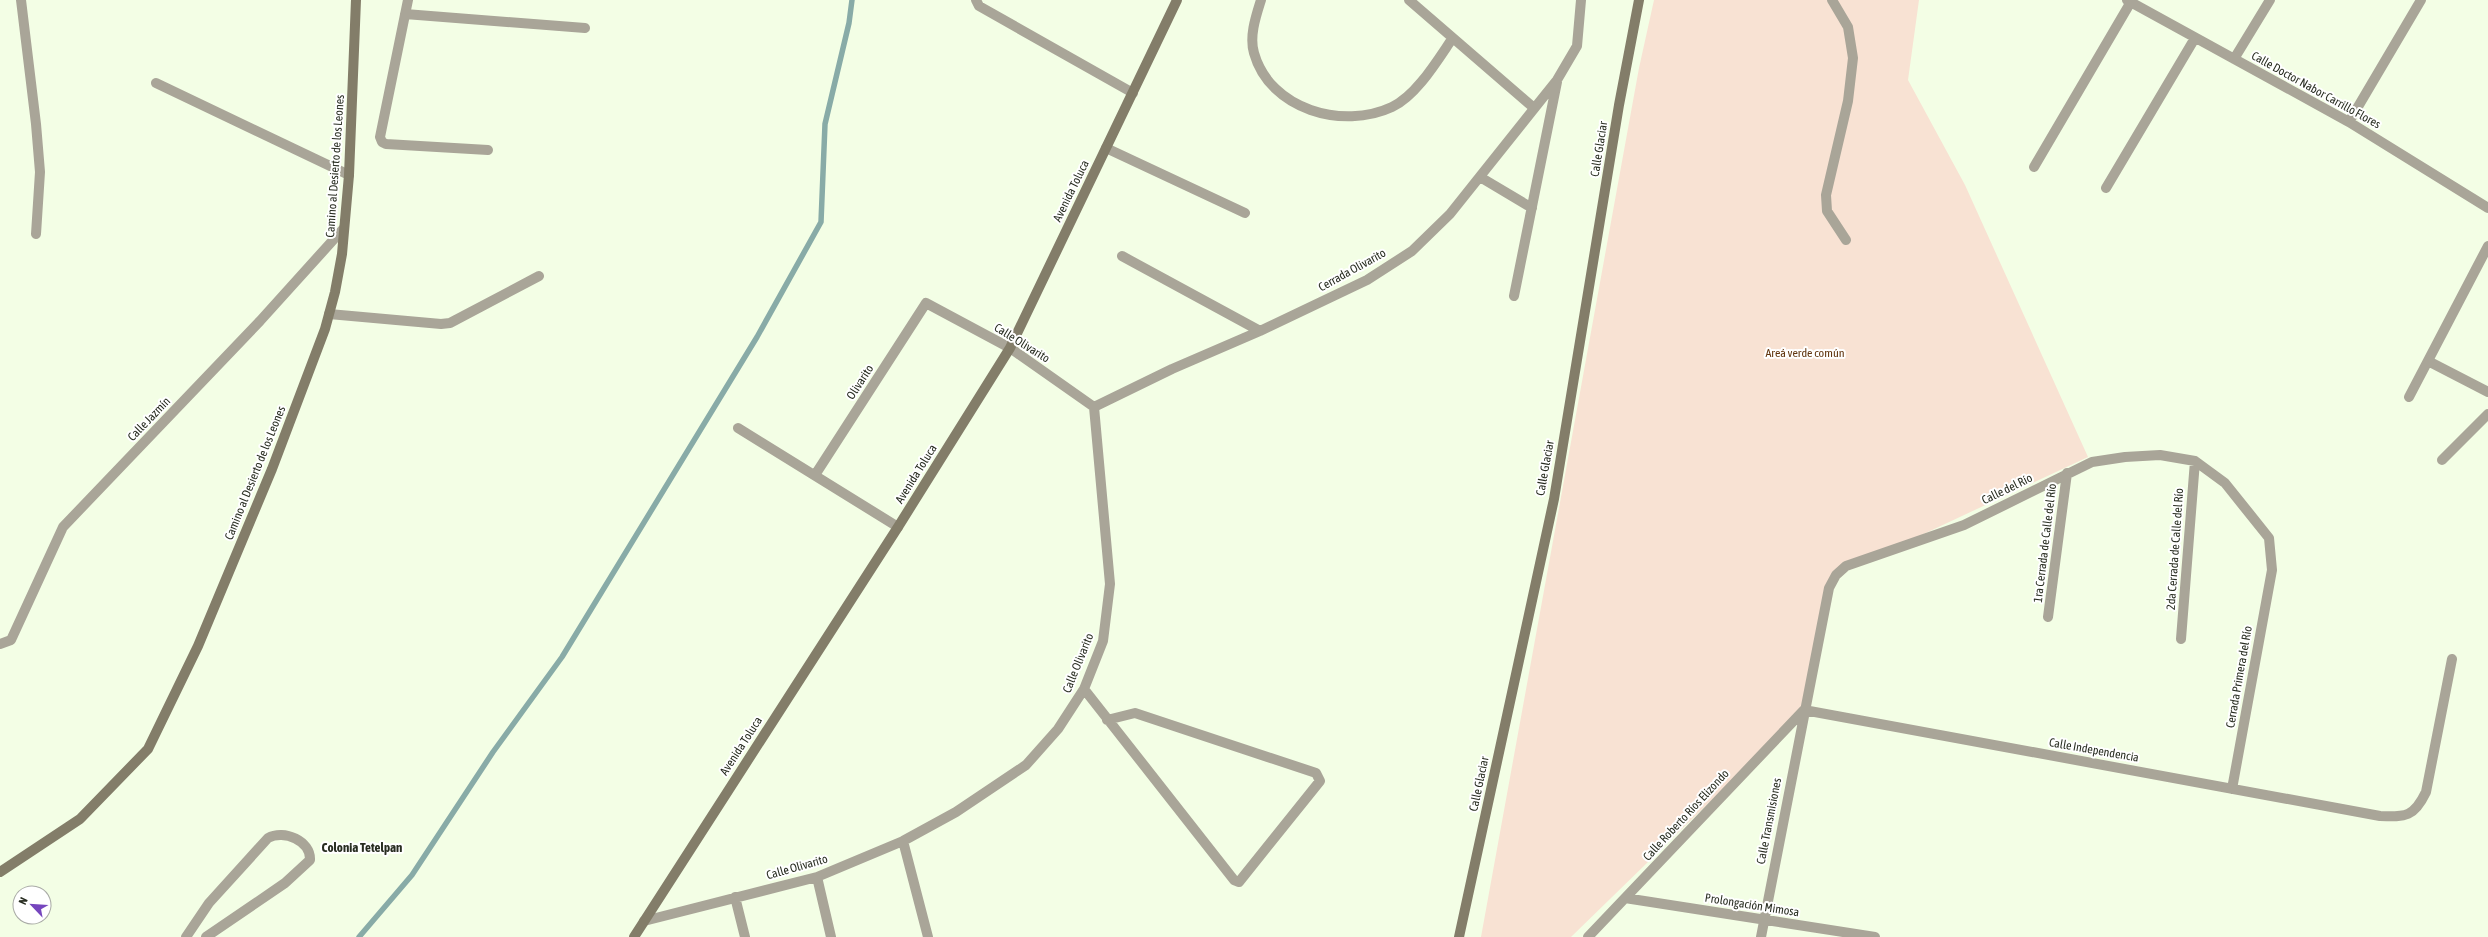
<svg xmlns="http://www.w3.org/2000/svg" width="2488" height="937" viewBox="0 0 2488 937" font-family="'Asap Condensed',sans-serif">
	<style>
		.green { fill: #f8e2d3 }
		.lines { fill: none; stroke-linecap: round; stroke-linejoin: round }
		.stream { stroke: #88aba7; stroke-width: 5.5 }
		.street { stroke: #a9a598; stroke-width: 10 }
		.secondary { stroke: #837d69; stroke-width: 10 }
		.labels { text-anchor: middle; stroke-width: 4; stroke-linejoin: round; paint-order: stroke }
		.street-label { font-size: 12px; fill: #282d21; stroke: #fff }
		.park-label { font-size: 12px; fill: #5f330c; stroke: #fff }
		.neighbourhood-label { font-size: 13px; font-weight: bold; fill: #282d21; stroke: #fff }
	</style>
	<rect width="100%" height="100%" fill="#f3fee5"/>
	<path class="green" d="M1654,0H1919L1908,80L1965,185L2088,457L1836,575L1804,710L1571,937H1481L1639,68Z"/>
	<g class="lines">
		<path class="stream" d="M359,937L412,875L493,752L562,657L757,337L821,222L825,124L849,23L852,0"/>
		<path class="street" d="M21,0L36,124L40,172L36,234
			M408,0L380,137L382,142L386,144L488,150
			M976,0L979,6L1133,93
			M1261,0C1256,16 1249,36 1254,53C1270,110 1343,130 1392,107C1416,96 1437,61 1452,39
			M1409,0L1534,108
			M1832,0L1848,27L1853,58L1848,101L1826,195L1827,211L1846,240
			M2127,0L2349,122L2488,208
			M405,14L585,28
			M2234,59L2270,0
			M156,83L349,175
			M2349,122L2421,0
			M1106,148L1245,213
			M2034,167L2132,0
			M1480,177L1532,208
			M2106,188L2195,38
			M1122,256L1260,331
			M1514,296L1557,82
			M329,314L441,324L450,323L539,276
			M2428,361L2488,392
			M2409,397L2488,246
			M1094,407L1172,369L1260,331L1367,280L1412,251L1450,214L1557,80L1577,46L1581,0
			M738,428L898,527
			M2442,460L2488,414
			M2048,617L2067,473
			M2181,639L2195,461
			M0,644L11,640L63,527L260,321L344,228
			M1084,689L1234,880L1239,882L1320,781L1316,773L1135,713L1107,720
			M1804,710L2380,816C2406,817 2414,817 2426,792L2452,659
			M903,841L928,937
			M817,877L831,937
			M735,897L745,937
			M1625,898L1875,937
			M644,921L817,877L903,841L956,812L1026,765L1058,729L1084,689L1103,641L1110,584L1094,407L1010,348L926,303L815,475
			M186,937L209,903L268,838C284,829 311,841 310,860L285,883L206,937
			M1588,937L1804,710
			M1761,937L1829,588L1836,575L1846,566L1964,525L2092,462L2125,457L2160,455L2195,461L2225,483L2269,538L2272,570L2232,789"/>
		<path class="secondary" d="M0,872L80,819L148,749L198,646L272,469L325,329L335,292L342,254L349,175L356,0
			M634,937L898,527L1010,348L1177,0
			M1459,937L1554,499L1619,105L1639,0"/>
	</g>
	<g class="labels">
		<g class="street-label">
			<text transform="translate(2316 90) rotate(29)" y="4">Calle Doctor Nabor Carrillo Flores</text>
			<text transform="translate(1599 149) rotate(-81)" y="4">Calle Glaciar</text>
			<text transform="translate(335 166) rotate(-86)" y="4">Camino al Desierto de los Leones</text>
			<text transform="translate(1071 191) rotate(-64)" y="4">Avenida Toluca</text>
			<text transform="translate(1352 270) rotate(-29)" y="4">Cerrada Olivarito</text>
			<text transform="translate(1022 343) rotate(32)" y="4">Calle Olivarito</text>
			<text transform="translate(860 382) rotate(-57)" y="4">Olivarito</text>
			<text transform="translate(149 419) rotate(-46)" y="4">Calle Jazmín</text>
			<text transform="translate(1545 468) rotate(-80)" y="4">Calle Glaciar</text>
			<text transform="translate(255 473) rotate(-68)" y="4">Camino al Desierto de los Leones</text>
			<text transform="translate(916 474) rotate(-58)" y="4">Avenida Toluca</text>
			<text transform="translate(2007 489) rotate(-26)" y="4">Calle del Río</text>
			<text transform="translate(2045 543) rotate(-83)" y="4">1ra Cerrada de Calle del Río</text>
			<text transform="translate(2175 549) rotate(-86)" y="4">2da Cerrada de Calle del Río</text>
			<text transform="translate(1078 663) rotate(-68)" y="4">Calle Olivarito</text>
			<text transform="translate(2239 677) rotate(-80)" y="4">Cerrada Primera del Río</text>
			<text transform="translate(741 746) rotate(-57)" y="4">Avenida Toluca</text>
			<text transform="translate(2094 750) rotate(10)" y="4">Calle Independencia</text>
			<text transform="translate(1479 784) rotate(-78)" y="4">Calle Glaciar</text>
			<text transform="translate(1686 815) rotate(-47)" y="4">Calle Roberto Ríos Elizondo</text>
			<text transform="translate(1769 821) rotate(-79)" y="4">Calle Transmisiones</text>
			<text transform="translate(797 867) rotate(-16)" y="4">Calle Olivarito</text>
			<text transform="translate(1752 905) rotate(9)" y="4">Prolongación Mimosa</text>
		</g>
		<g class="park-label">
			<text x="1805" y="357">Areá verde común</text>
		</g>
		<g class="neighbourhood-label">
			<text x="362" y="852">Colonia Tetelpan</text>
		</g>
	</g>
	<g transform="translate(32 905) rotate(295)"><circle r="19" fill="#ffffff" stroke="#a9aba6"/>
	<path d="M0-3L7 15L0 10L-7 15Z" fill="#7646be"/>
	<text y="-6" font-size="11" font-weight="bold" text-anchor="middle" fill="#282d21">N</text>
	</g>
</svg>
